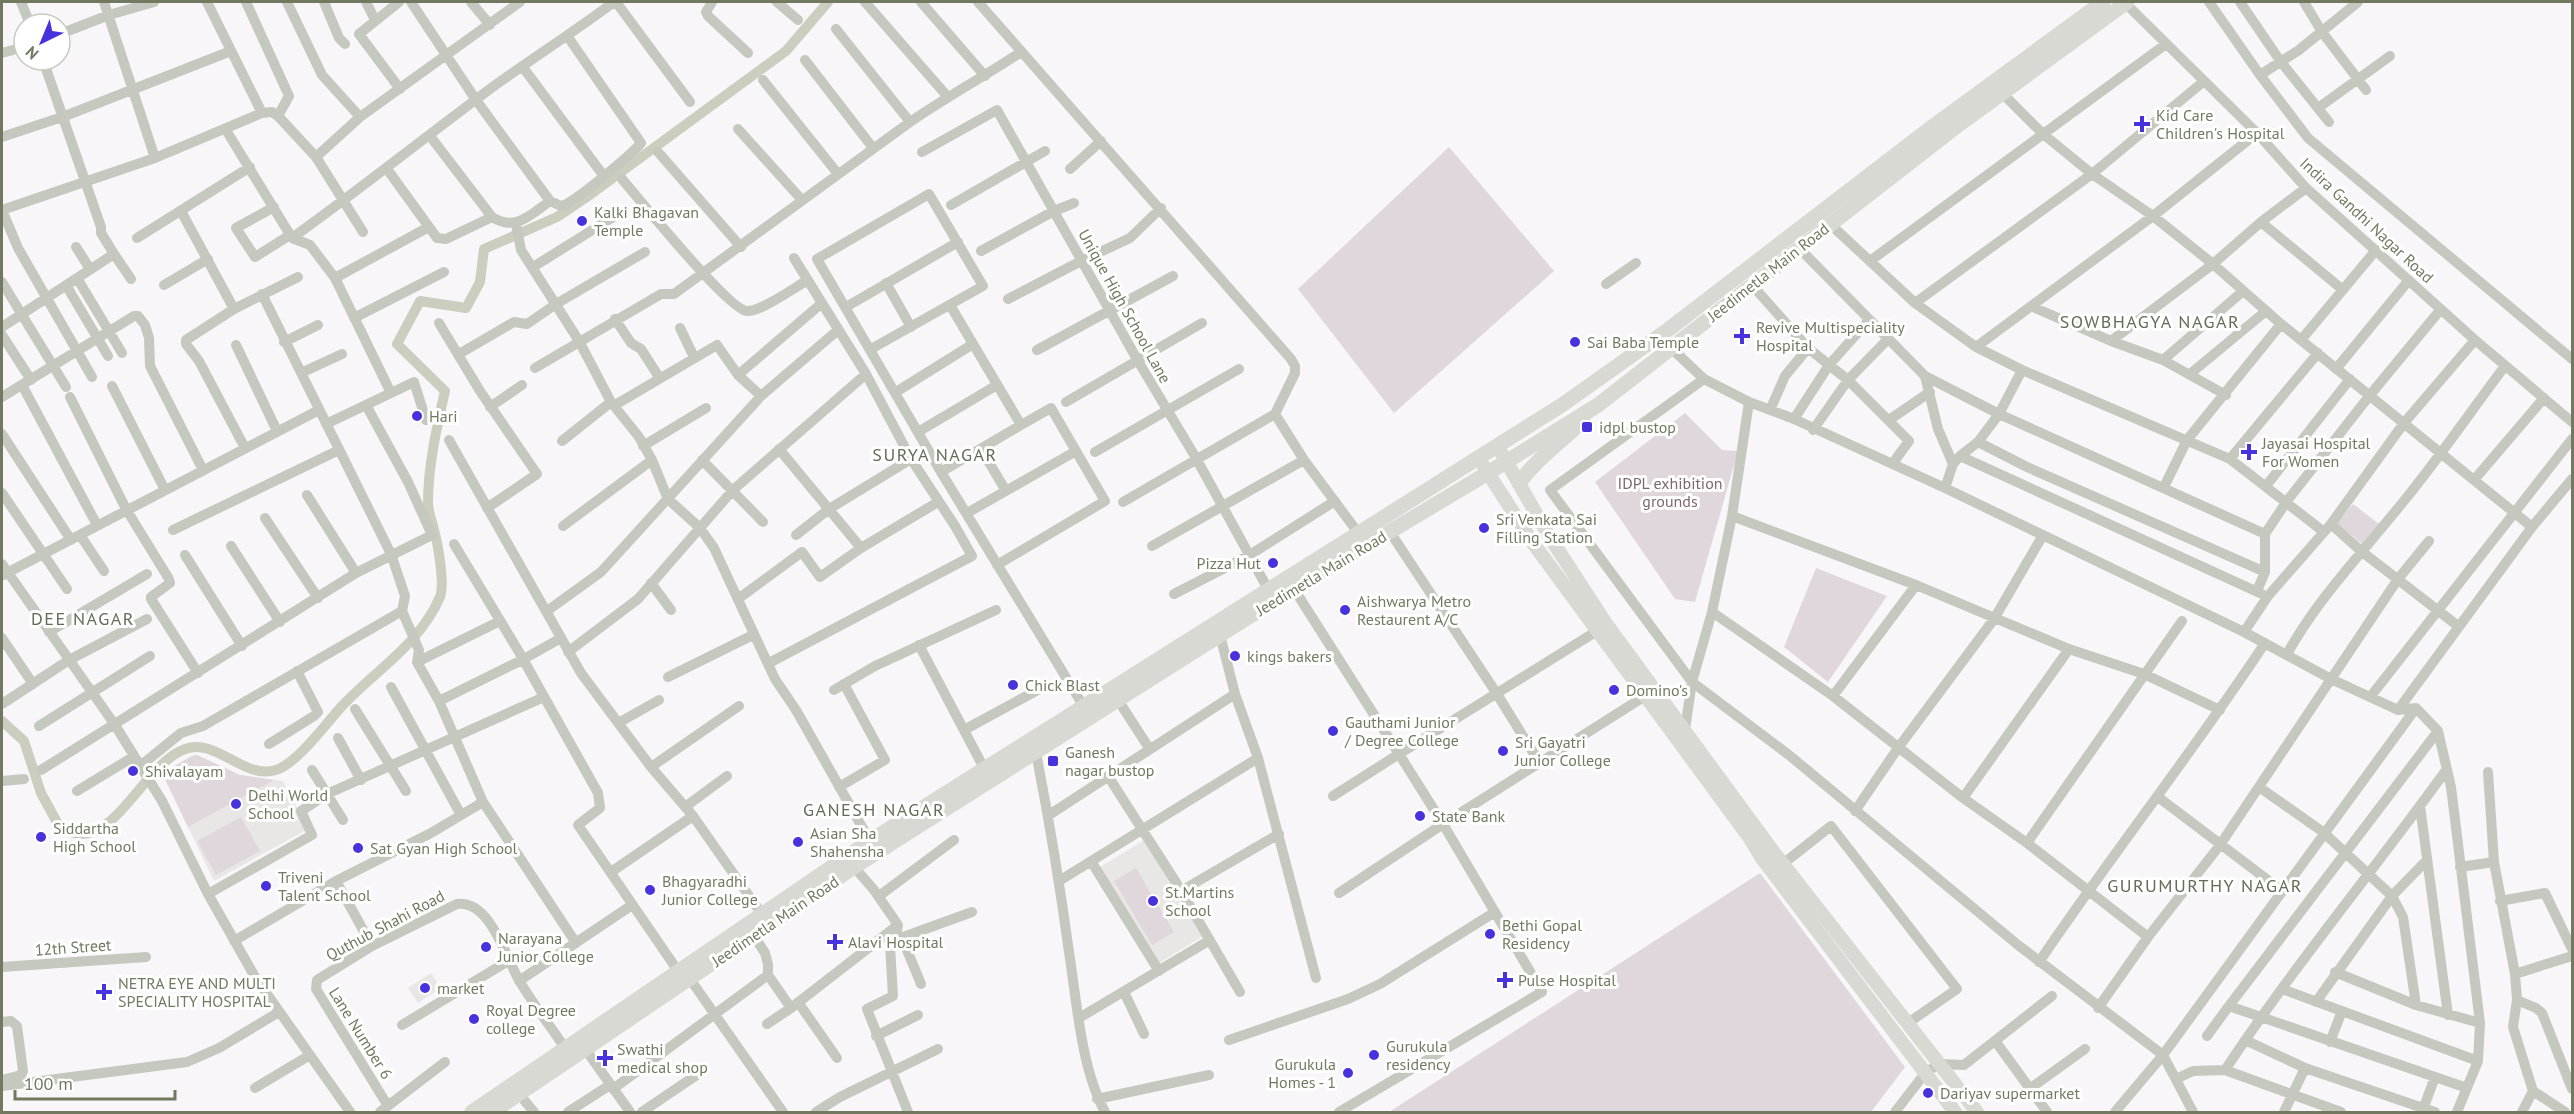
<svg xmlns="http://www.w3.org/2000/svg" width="2574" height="1114" viewBox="0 0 2574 1114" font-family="'PT Sans',sans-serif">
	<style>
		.built { fill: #e8e7e6 }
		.green { fill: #dfd7db }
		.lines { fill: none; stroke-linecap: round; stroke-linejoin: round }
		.canal { stroke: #cbcdbf; stroke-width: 10 }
		.street { stroke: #c5c8bf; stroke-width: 10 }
		.secondary { stroke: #d8d9d2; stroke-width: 14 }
		.primary { stroke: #d8d9d2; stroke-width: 15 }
		.poi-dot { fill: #4832dd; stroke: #fff; stroke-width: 2 }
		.labels { text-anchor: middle; stroke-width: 6; stroke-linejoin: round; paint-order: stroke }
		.poi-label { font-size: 16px; fill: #717a60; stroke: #fff; text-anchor: start }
		.street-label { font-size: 16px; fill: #717a60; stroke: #fff }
		.park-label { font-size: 16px; fill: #7d676e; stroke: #fff }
		.neighbourhood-label { font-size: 18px; letter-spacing: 1.5px; fill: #646b56; stroke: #fff }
	</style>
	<rect width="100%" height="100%" fill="#f8f6f8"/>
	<path class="built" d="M197,755L240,775L283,781L308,829L214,881L162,773L192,756Z
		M1146,839L1205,935L1159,963L1100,867Z
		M431,973L441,988L418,1003L408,988Z"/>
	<path class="green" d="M1449,147L1554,271L1394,413L1298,289Z
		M1685,413L1722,450L1738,451L1695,602L1675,599L1595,482Z
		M2353,504L2379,524L2362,544L2337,523Z
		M1816,568L1887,596L1828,682L1784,647Z
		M197,755L240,775L274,780L188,827L162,773L192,756Z
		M241,817L260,851L216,875L197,841Z
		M1136,868L1174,932L1152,945L1114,881Z
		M1760,873L1905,1067L1871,1112H1389Z"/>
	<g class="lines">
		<path class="canal" d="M2,721L24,741L41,793L60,828C67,830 76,835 82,834C120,833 147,763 185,749C216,737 243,780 276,770C298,763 326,723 343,705C377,669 419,645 440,597C445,584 438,544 434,530C432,521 428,512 428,503C428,465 437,427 445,391L397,344L420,301L466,308L480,282L484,249L557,217L591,194L786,51L828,2"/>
		<path class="street" d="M21,2L30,24
			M104,2L155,158
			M207,2L262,113L272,112L278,116L316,157L363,232
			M246,2L289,96L278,116
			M287,2L322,75L360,117
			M324,2L339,38L345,44
			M366,2L375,20
			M399,2L359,34L400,89
			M411,2L476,100L550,201L561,206C573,204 632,154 641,143L568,37
			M471,2L490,25
			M616,2L690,102
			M712,2L706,12L708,16L748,53
			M777,2L798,20
			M865,2L947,96
			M921,2L985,76
			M978,2L1291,359L1295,366V373L1275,414L1304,460L1359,534
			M2209,2L2260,75L2308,138L2572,359
			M2240,2L2281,62L2329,122
			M2304,2L2322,32L2366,90
			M2125,3L2257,133L2306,188L2475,340L2572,422
			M836,29L910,122
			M60,34L109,15L154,2
			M2,53L24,47
			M805,60L873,148
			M522,66L603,175
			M2260,75L2299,50L2358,2
			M763,80L838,174
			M2002,93L2042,133L2092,174L2153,216L2213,264L2281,324L2532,527
			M2318,108L2390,56
			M738,129L802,200
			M226,130L292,238L310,245L335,278L390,391
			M430,136L492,217C516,232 530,215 550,201
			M2,137L65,116L231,51
			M658,152L741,247
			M922,152L997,110L1138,361L1196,458L1269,591
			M316,157L360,117L520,2
			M387,169L437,238L446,239L492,217
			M1070,169L1101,141
			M622,179C639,199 729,310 747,311C761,312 795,287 808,280
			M951,205L1045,151
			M274,207L236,228L255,257L290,235
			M2,210L155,158L262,113
			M2,210L18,248L92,377
			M181,211L234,309
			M2261,222L2343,290
			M516,224L521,250L579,341L611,402L639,437L652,460L668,499L700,528L714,548L775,679L796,710L870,841
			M1830,224L1915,303L1976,347L2022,370L2230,459L2324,532
			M137,238L250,167
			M292,238C359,190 424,138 490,89C531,59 574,32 614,2
			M76,247L90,269
			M1799,248L1925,376L1938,429L1953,464
			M981,251L1054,211L1074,203
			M114,254L131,279
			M1870,261L2166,44
			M533,267L618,214
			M77,278L122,353
			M335,278L427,228
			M2,282L66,387
			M886,283L911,327
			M1606,284L1636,263
			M66,285L108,356
			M164,285L208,259
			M1752,285L1808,348L1848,380L1909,441L1893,463
			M1008,299L1083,260L1130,238L1161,208
			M1915,303L2092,174L2203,82
			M950,305L1021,425L1051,408L1105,501L997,565
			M846,307L958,242
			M2033,307L2111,341L2163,360L2226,395
			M354,318L444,272
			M615,319L631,343L641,349L659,377
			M439,323L480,391L537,474L487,508
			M2,327L114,254L101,233V227L43,60
			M680,328L694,357
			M2,335L31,380
			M2301,340L2376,250
			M2111,341L2213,264L2261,222L2306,188
			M284,342L318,325
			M236,345L277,431
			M1976,347L2153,216L2257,133
			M1671,348L1704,379L1749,402L1794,419L1945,488L2244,632L2331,679L2398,710L2416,708L2438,731L2451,787L2480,1023L2478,1061L2457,1112
			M871,349L983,286L929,194L817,259L941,472L1084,707
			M1037,350L1173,276
			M459,354L514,322L527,324L556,304L645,252
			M2163,360L2242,292
			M535,368L661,294H674L910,122C946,97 985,76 1021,52
			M2336,369L2409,280
			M301,373L342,354
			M2190,374L2266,311
			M1925,376L1999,414L2265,534
			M1704,379L1550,490L1692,682L1789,755L2018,945L2163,1055L2193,1112
			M22,385L97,525
			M112,386L165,490
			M896,392L973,344
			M761,396L738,375L822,303
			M2,397L134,316H138L145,325L149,338L150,366L203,470
			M70,397L126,509L169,579L170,583L151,597V599L198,673
			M1066,402L1202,323
			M615,405L717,345L738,375
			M490,407L522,385
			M1770,410L1785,376L1808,348
			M1794,419L1829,365L1869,320
			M1889,420L1930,392
			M326,424L414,382L426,420
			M1813,430L1848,380L1888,339
			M918,432L997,385
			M2,434L71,540
			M449,440L581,673L651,767L693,816L761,913
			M562,441L611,402
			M1978,442L2027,467L2265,572
			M643,446L706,408
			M245,448L199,361L186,344V340L234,309L298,277
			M779,449L861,548
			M981,449L1006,491
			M1095,452L1239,369
			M1960,456L2262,594
			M2230,459L2318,353
			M702,460L763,522
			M941,472L1021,425
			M2474,480L2544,398
			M2266,486L2350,379
			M2164,487L2187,440L2281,324
			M1945,488L1953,464L1960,456L1978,442L1999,414L2022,370
			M2,493L67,589
			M307,495L356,573
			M1123,502L1275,414
			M967,513L1076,451
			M1732,516L1916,585L2069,649L2144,674L2220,710
			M265,518L318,598
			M2331,524L2361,551L2458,626
			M563,526L652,460
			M173,530L339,450
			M1390,532L1497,694L1539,762
			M80,535L104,571
			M796,535L829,509L911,459
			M454,544L519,652L598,793L600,808L578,825L678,971
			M231,546L280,622
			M1152,546L1304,460
			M185,555L242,646
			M2,564L115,725L162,801L208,894L255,977L350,1112
			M3,575L319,410
			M651,583L671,610
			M1294,589L1399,754L1333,796
			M2257,591L2265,572V534L2287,501L2370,395L2441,309
			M1174,594L1248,556L1335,501
			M738,599L802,552L820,577L861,548L938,502
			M547,611L601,572L761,396L838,330
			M1712,612L1833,696L1963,798L2027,843L2148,937
			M1597,631L1399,754L1443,824L1645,696
			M49,632L147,574
			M2244,632L2268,596L2331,524L2404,423L2475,340
			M1220,635L1235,694
			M2,638L33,684
			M919,645L985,770
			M568,652L638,599L733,490L866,374
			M2287,654C2318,598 2363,552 2403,502C2439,458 2471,411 2505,366
			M417,662L500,621
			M769,663L972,556L955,526L911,459L866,374L794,258
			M668,677L753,635
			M391,687L461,815
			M834,690L875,666L996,610
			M1833,696L1916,585
			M2371,696L2572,439
			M1118,700L1149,748
			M439,701L522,660L561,638
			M2,704L69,660L147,619
			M355,709L406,791
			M2398,710L2532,527L2572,479
			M620,722L659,700
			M39,726L150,656
			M1685,729L1692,682L1712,612L1732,516L1749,402
			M964,730L1045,686
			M2438,731L2229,1006L2467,1088
			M338,738L361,780
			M269,744L314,716L318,712L297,671
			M1036,753C1049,819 1060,886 1069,952C1077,1003 1081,1068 1105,1112
			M139,767L181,733L203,726L402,611
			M651,767L739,706
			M41,770L356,573L432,535L408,482L366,405
			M312,770L343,820
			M2488,772L2494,862L2515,974L2517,1000L2513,1027L2533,1091L2522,1112
			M1108,776L1177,884L1240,992
			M2,781L24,779
			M839,787L885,760L844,684
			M2259,787L2323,832L2392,896L2403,917L2416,1005
			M77,791L133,757
			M2158,797L2281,890
			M1963,798L2069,649
			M483,802L576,943
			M2420,806L2448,1015
			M685,807L727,776
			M1855,811L1898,748L1994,619L2043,535
			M1049,815L1235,694L1258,758L1316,978
			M2027,843L2182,621
			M1091,861L1159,971
			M1784,863L1831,826L1957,989L1908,1023
			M854,867L874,890L898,925L895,940L890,946L893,996L867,1009L908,1112
			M2460,867L2494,862
			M611,872L693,816
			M336,881L372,946
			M1059,881L1258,758
			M1181,891L1279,834
			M1339,893L1443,824L1542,992L1339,1112
			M208,894L312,835L301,811L327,794L544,697
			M879,896L954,840
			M2500,901L2545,893L2572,949
			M754,936L765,953L768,964V975L791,1008L767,1024
			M902,938L921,984
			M895,940L972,912
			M234,941L336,881L431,833L483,802L439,701L417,662L419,650L402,611L405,596L391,554L262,294
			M2039,962C2112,854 2193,752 2265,643
			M2,967L146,957
			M2335,972L2416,1005L2480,1023
			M2515,974L2572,956
			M690,979L783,1112
			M519,981L632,905
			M2282,989L2478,1061
			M1124,992L1144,1034
			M2517,1000L2536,1008L2542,1013L2572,1089
			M798,1002L837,1058
			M2316,1002L2392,896L2426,861
			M791,1008L898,925
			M2098,1008L2148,937L2220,845L2398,579L2429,541
			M1079,1018L1210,940
			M2,1022L11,1021L17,1026L23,1071L21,1075L2,1080
			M402,1025L510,960
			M876,1036L918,1015
			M2207,1036L2229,1006
			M1229,1040L1348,999L1380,984L1495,912
			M2245,1040L2305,1068L2435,1112
			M1996,1042L2047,1112
			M2330,1042L2342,1011
			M586,1050L630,1112
			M2176,1079L2193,1071L2225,1070
			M2,1086L187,1062L219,1048L279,1012
			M255,1088L310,1055
			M613,1089L768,975
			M2028,1090L2085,1049
			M2533,1091L2565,1112
			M519,1094L534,1112
			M1097,1099L1209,1075
			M388,1106L316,989L317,980L372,946L457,904C491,900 506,959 520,982C534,1005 550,1026 565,1048
			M380,1112L445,1062
			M568,1112L610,1085
			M642,1112L701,1072
			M816,1112L840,1097L938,1049
			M1895,1112L1926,1072L1940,1064L1964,1065L2052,996
			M2115,1112L2163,1055L2416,708
			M2284,1112L2305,1068
			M2341,1112L2225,1070C2294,966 2374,870 2447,769
			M2422,1112L2435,1077"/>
		<path class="secondary" d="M1498,447L1549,536L1607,625L1772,850L1977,1112
			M1479,459L1533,543L1749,837L1761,857L1955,1112"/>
		<path class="primary" d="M1519,483C1537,458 1562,442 1583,420
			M472,1112L870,841L1562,405L1669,329L1932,127L2103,2
			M492,1112L854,867L1272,602L1488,473L1598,405L1953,129L2127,2"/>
	</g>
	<g class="poi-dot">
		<path d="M2139 115h6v6h6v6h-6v6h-6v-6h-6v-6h6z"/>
		<circle cx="582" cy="221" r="6"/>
		<path d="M1739 327h6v6h6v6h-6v6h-6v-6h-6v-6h6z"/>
		<circle cx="1575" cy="342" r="6"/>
		<circle cx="417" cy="416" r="6"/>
		<rect x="1581" y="421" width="12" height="12" rx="3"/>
		<path d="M2246 443h6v6h6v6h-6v6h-6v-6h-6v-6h6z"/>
		<circle cx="1484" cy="528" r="6"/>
		<circle cx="1273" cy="563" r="6"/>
		<circle cx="1345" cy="610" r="6"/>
		<circle cx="1235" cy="656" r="6"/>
		<circle cx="1013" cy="685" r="6"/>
		<circle cx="1614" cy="690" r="6"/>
		<circle cx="1333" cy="731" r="6"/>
		<circle cx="1503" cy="751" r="6"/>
		<rect x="1047" y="755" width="12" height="12" rx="3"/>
		<circle cx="133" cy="771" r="6"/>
		<circle cx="236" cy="804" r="6"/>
		<circle cx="1420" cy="816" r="6"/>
		<circle cx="41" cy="837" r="6"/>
		<circle cx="798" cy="842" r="6"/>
		<circle cx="358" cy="848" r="6"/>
		<circle cx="266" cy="886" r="6"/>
		<circle cx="650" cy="890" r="6"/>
		<circle cx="1153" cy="901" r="6"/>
		<circle cx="1490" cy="934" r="6"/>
		<path d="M832 933h6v6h6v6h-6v6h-6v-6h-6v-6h6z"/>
		<circle cx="486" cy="947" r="6"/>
		<path d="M1502 971h6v6h6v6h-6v6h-6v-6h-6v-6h6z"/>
		<circle cx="425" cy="988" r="6"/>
		<path d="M101 983h6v6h6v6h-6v6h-6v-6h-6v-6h6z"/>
		<circle cx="474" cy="1019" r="6"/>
		<circle cx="1374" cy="1055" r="6"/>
		<path d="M602 1049h6v6h6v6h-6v6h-6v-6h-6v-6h6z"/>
		<circle cx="1348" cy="1073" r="6"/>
		<circle cx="1928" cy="1093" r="6"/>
	</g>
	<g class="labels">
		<g class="poi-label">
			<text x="2156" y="121">Kid Care<tspan x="2156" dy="18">Children's Hospital</tspan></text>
			<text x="594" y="218">Kalki Bhagavan<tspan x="594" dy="18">Temple</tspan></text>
			<text x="1756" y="333">Revive Multispeciality<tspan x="1756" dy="18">Hospital</tspan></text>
			<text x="1587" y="348">Sai Baba Temple</text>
			<text x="429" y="422">Hari</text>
			<text x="1599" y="433">idpl bustop</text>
			<text x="2262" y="449">Jayasai Hospital<tspan x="2262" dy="18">For Women</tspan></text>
			<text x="1496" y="525">Sri Venkata Sai<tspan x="1496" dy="18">Filling Station</tspan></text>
			<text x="1261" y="569" text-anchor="end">Pizza Hut</text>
			<text x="1357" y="607">Aishwarya Metro<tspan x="1357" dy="18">Restaurent A/C</tspan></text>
			<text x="1247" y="662">kings bakers</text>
			<text x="1025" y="691">Chick Blast</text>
			<text x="1626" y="696">Domino's</text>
			<text x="1345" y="728">Gauthami Junior<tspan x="1345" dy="18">/ Degree College</tspan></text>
			<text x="1515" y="748">Sri Gayatri<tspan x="1515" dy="18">Junior College</tspan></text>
			<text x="1065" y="758">Ganesh<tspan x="1065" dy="18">nagar bustop</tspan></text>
			<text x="145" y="777">Shivalayam</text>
			<text x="248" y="801">Delhi World<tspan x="248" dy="18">School</tspan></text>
			<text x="1432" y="822">State Bank</text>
			<text x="53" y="834">Siddartha<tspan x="53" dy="18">High School</tspan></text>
			<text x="810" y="839">Asian Sha<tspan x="810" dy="18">Shahensha</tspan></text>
			<text x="370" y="854">Sat Gyan High School</text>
			<text x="278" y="883">Triveni<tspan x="278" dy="18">Talent School</tspan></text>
			<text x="662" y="887">Bhagyaradhi<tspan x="662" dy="18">Junior College</tspan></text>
			<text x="1165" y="898">St.Martins<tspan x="1165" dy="18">School</tspan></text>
			<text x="1502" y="931">Bethi Gopal<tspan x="1502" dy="18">Residency</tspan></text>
			<text x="498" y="944">Narayana<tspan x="498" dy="18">Junior College</tspan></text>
			<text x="848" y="948">Alavi Hospital</text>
			<text x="1518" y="986">Pulse Hospital</text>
			<text x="118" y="989">NETRA EYE AND MULTI<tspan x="118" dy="18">SPECIALITY HOSPITAL</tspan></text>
			<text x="437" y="994">market</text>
			<text x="486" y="1016">Royal Degree<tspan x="486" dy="18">college</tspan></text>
			<text x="1386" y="1052">Gurukula<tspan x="1386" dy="18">residency</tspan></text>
			<text x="617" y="1055">Swathi<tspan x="617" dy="18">medical shop</tspan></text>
			<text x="1336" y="1070" text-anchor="end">Gurukula<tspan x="1336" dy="18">Homes - 1</tspan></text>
			<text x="1940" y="1099">Dariyav supermarket</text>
		</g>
		<g class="street-label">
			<text transform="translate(2367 220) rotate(43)" y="6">Indira Gandhi Nagar Road</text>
			<text transform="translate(1768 272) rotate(-38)" y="6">Jeedimetla Main Road</text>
			<text transform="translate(1125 306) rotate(61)" y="6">Unique High School Lane</text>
			<text transform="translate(1321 573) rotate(-31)" y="6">Jeedimetla Main Road</text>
			<text transform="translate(775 921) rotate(-34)" y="6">Jeedimetla Main Road</text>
			<text transform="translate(385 925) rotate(-28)" y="6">Quthub Shahi Road</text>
			<text transform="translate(73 947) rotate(-4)" y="6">12th Street</text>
			<text transform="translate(361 1033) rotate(58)" y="6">Lane Number 6</text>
		</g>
		<g class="park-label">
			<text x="1670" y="489">IDPL exhibition<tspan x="1670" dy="18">grounds</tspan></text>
		</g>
		<g class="neighbourhood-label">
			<text x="2150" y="328">SOWBHAGYA NAGAR</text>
			<text x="935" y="461">SURYA NAGAR</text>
			<text x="83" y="625">DEE NAGAR</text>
			<text x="874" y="816">GANESH NAGAR</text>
			<text x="2205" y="892">GURUMURTHY NAGAR</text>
		</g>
	</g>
	<rect width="2574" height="1114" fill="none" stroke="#717a60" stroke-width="6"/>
	<g transform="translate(42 42) rotate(223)"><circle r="28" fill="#ffffff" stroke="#c6cabf" stroke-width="1.5"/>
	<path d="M0-4.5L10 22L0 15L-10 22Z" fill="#4832dd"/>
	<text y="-9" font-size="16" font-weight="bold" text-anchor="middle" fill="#717a60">N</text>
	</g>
	<path d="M15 1090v9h160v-9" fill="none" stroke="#717a60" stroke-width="3"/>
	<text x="24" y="1090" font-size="18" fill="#717a60" stroke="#ffffff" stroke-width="4.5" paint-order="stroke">100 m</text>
</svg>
